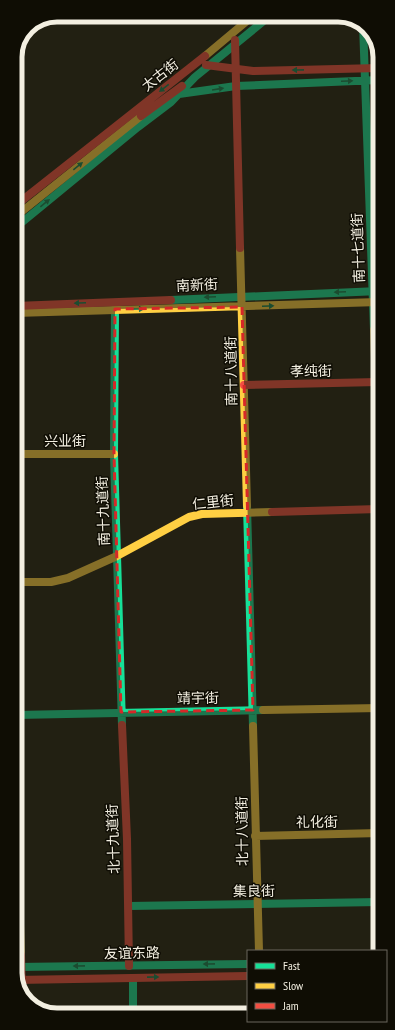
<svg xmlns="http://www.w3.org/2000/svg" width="395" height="1030" viewBox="0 0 395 1030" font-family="'PT Sans Narrow','Noto Sans SC',sans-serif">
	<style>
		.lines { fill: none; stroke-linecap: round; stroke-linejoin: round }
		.fast { stroke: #16e098; stroke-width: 8 }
		.slow { stroke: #ffcf43; stroke-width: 8 }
		.jam { stroke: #f24e42; stroke-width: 8 }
		.oneway { fill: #138155 }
		.marked { fill: none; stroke: #d62828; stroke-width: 3; stroke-dasharray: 8 5; stroke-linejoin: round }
		.labels { text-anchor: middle; stroke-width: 3; stroke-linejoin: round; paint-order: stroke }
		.street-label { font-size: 14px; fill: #f3efe1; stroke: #0f0d04 }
		.rim { fill: none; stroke: #f3efe1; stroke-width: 5 }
	</style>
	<rect width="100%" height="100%" fill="#232013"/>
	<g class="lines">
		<path class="fast" d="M363,24L374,330
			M179,94L236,86L379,80
			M15,228L138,127L171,102L195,77L271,15
			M171,300L379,291
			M115,309L114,454L122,725
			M247,506L253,726
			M16,715L263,710
			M129,906L380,902
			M16,967L248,964
			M133,978V1015"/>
		<path class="slow" d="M205,56L254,15
			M15,217L141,116
			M240,248L247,506
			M15,313L379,302
			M374,330L379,470
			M16,454H114
			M16,582H51L68,578L117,556L189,517L202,514L272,512
			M263,710L380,708
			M253,726L259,951
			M16,802L21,955
			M255,836L380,833"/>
		<path class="jam" d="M235,40L240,248
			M206,65L253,71L379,68
			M141,116L182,86
			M15,206L205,56
			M15,306L171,300
			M244,385L378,382
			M272,512L379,509
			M122,725L127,839L129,966
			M21,955L22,993
			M16,980L248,976"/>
	</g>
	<defs><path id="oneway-solid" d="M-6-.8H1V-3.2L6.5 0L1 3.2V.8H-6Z"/></defs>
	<g class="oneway">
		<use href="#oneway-solid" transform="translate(298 70) rotate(179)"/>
		<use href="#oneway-solid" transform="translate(347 81) rotate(-2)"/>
		<use href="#oneway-solid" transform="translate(164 88) rotate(142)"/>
		<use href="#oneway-solid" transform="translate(218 89) rotate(-9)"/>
		<use href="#oneway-solid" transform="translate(78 166) rotate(-39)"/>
		<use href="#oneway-solid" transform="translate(45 203) rotate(-39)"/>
		<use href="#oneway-solid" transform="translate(340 292) rotate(178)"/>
		<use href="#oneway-solid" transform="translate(210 297) rotate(177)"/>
		<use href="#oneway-solid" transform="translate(80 303) rotate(177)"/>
		<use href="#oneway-solid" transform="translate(268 306) rotate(-2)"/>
		<use href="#oneway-solid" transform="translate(138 309) rotate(-1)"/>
		<use href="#oneway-solid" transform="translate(209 964) rotate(179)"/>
		<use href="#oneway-solid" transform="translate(79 966) rotate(179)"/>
		<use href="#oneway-solid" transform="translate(153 977) rotate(-1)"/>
	</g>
	<path d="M0 0H395V1030H0ZM242,307L253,710L121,712L114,454L115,309Z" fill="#232013" fill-opacity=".55" fill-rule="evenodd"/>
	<path class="marked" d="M242,307L253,710L121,712L114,454L115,309Z"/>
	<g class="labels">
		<g class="street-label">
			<text transform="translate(160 75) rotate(-38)" y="5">太古街</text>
			<text transform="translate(358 248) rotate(-92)" y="5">南十七道街</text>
			<text transform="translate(197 285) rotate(-3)" y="5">南新街</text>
			<text transform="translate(231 371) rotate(-91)" y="5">南十八道街</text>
			<text transform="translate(311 371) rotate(-1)" y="5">孝纯街</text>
			<text x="65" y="446">兴业街</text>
			<text transform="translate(213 502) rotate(-6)" y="5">仁里街</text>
			<text transform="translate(103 511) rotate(-92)" y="5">南十九道街</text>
			<text transform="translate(198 698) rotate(-1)" y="5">靖宇街</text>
			<text transform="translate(317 822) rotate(-1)" y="5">礼化街</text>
			<text transform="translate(242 831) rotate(-91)" y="5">北十八道街</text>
			<text transform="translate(113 839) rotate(-92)" y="5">北十九道街</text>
			<text transform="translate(254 891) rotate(-1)" y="5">集良街</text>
			<text transform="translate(132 953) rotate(-1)" y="5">友谊东路</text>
		</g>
	</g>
	<path d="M0 0H395V1030H0ZM57 22H338A35 35 0 0 1 373 57V973A35 35 0 0 1 338 1008H57A35 35 0 0 1 22 973V57A35 35 0 0 1 57 22Z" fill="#0f0d04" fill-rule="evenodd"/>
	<path class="rim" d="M57 22H338A35 35 0 0 1 373 57V973A35 35 0 0 1 338 1008H57A35 35 0 0 1 22 973V57A35 35 0 0 1 57 22Z"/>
	<rect x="247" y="950" width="140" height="72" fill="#0f0d04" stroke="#6a675c"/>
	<rect x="255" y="963" width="20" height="6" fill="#16e098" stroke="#6a675c"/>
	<text x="283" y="970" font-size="12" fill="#f3efe1">Fast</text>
	<rect x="255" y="983" width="20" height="6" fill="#ffcf43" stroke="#6a675c"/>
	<text x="283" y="990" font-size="12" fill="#f3efe1">Slow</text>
	<rect x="255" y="1003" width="20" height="6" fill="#f24e42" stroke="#6a675c"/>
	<text x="283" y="1010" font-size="12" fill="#f3efe1">Jam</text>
</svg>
